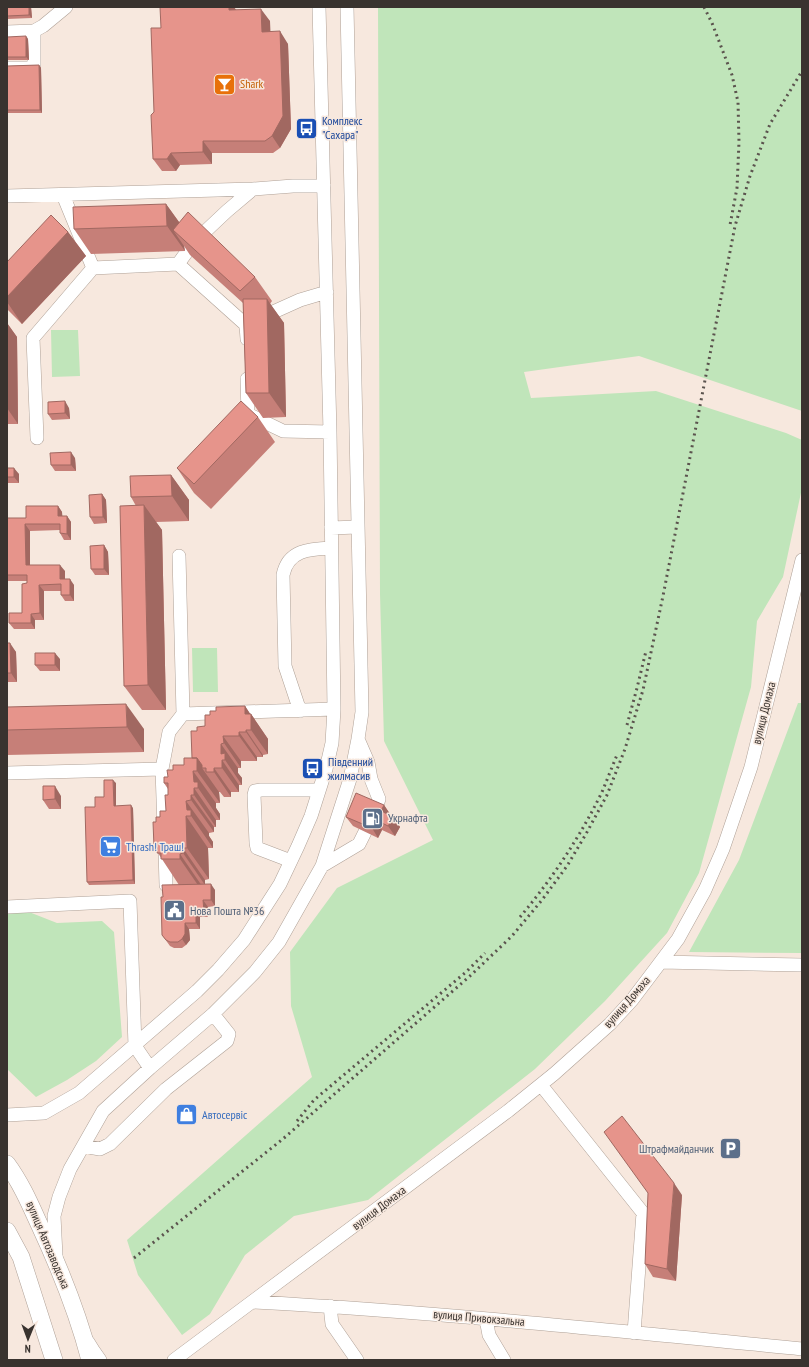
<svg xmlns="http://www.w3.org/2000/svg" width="809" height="1367" viewBox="0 0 809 1367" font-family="'PT Sans Narrow',sans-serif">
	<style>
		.green { fill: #c0e5ba }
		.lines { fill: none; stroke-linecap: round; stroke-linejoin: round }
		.minor-casing { stroke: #afa197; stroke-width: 14 }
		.major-casing { stroke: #afa197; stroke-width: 18 }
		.minor { stroke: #fff; stroke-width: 13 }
		.major { stroke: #fff; stroke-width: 17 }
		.rail { stroke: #5b534e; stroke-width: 3; stroke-dasharray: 2 4; stroke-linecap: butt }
		.wall { fill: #c67f78 }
		.shaded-wall { fill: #a16861 }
		.building { fill: #e6948b; stroke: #a16861 }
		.labels { text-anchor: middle; stroke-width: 3; stroke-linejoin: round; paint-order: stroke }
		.food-label { font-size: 12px; fill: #c56008; stroke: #f7e8de; text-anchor: start }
		.transit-label { font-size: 12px; fill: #164399; stroke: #f7e8de; text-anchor: start }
		.street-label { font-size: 12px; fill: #39332f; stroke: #f7e8de }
		.service-label { font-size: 12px; fill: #4e5e75; stroke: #f7e8de; text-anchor: start }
		.shop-label { font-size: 12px; fill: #366cbe; stroke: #f7e8de; text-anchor: start }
	</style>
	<rect width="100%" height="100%" fill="#f7e8de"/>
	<path class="green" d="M378,7H802V411L639,356L524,372L531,398L656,391L786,433L802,440V488L783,577L757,621L751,687L699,873L667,933L605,1001L535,1069L368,1200L294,1216L245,1255L210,1314L182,1335L138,1275L127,1240L312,1077L291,1006L290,952L337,888L433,840L384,741L380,594Z
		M51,330H78L80,376L52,377Z
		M217,648L218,692H193L192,648Z
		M798,703H802V953L689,952L739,860Z
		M29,912L57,923L102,921L114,932L122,1037L96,1061L67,1080L36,1097L7,1069V913Z"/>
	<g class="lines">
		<defs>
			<path id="minor" d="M7,32L34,31L43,26L66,7
				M7,68H31L34,65V31
				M63,195L93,268
				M7,196L253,189
				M178,264L194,242L227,211L253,189L293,186H324
				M260,318L300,300L327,292
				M248,414L283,431L330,432
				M240,422L248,414L247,379
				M37,438L33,338L93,268L178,264L246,325L247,339
				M331,528L357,527
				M179,556L183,714
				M300,711L285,666L283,575C288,550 309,549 331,548
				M358,739L368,762L371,779L379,799L376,808
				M7,773L162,769
				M164,828L162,769L169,732L183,714L334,709
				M165,849L166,885
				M291,861L257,848L256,843L254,795L255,791L261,790H319
				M322,866L359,844L365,832
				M7,907L130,901L135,1046L150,1068
				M661,962L802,965
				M541,1085L643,1213L634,1333
				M7,1115L44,1113L79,1093L197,991L218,970L244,940L280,884L298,846L311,816L326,769L332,743L334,709L330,432L319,7
				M83,1146L100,1149L110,1144L166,1089L227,1041L229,1034L213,1014
				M56,1256L54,1216L59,1197L70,1169L103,1111L150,1068L213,1014L255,972L279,942L322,866L350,779L358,739L362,712L347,7
				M252,1302C436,1312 619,1331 802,1349
				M330,1306L332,1324L357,1360
				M486,1319L489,1335L504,1360
				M88,1342L93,1350L100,1360
				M174,1360L508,1111L554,1074L610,1024L632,1000L678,939L705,890L723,849L751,767L802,560"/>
			<path id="major" d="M7,1164C21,1183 30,1204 40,1226C60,1269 78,1314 90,1360
				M7,1231L21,1257L54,1360"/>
		</defs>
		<use href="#minor" class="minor-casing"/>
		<use href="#major" class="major-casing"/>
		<use href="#minor" class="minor"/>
		<use href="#major" class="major"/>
		<path class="rail" d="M704,7L712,23L732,75L738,102L739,142L737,188L730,225
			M627,725L637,688L646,651
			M520,917C552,879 580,837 602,792C607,780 612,767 617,755
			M297,1121L314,1100L466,972L485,953
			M134,1258L284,1138L470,976L512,936L542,900L567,866L586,834L607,795L625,749L643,690L663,596L735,226L750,176L770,124L802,71"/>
	</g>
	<path class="wall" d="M7,7H31L32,18L7,19Z
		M236,10L270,21V32L288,44L291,129L280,148L273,153H212V164L180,165L176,171H162L153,159L154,112L161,28Z
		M7,37L28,39L29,60H7Z
		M39,65L41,68L42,113H7V66Z
		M166,204L179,222L255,277L272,301L270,304L284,323L286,417L263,418L246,393L243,303L190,255L184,246L185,251L91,254L74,229Z
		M68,232L86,256L22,324L7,309V262Z
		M7,323L17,337L18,424H7Z
		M69,408L70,419L52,420L48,414Z
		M258,417L275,442L211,509L194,493L177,468Z
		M75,458L76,471H55L51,465Z
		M7,468L19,474V483H7V513Z
		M171,475L189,500V521L156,522L162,530L166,710H142L124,686L136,506L131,497Z
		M102,494L106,500L107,523L94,524L90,517Z
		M58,506L62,512V516H67L71,522V540H64L60,533V530L30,531V565L65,571V579L74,585V601H65L61,595V591H44V620H35V629H14L9,623L22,613L27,581H7V518H26Z
		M104,545L108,552L109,575H95L91,569Z
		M7,643L16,652L17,682H7Z
		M60,659V671H40L35,665Z
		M245,706L250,714H251L268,739V754L263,755V757H257V761H241V768H238V773L242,778V785H239V792H231V797H224L220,792H219L220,803H216V808L220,814V820H216V827H214V832L209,833V836L213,842V848H208L209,879L205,880V884L215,890V906L208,907V917H200V929H189L190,940L186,945L182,948H174L170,946L162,935L163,897L179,885L154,847L156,822L166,811L168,795V789L164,783L168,777L173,770L184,765L192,758L197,731L205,726L210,715L216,711Z
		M7,707L144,729V752L7,755Z
		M116,783V806L133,808L135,884L89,885L87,882L95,807L104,797Z
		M61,796V809H49L43,800Z
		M384,805L390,814V815L400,827L395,836L382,830L378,838L353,826L346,817Z
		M682,1195L676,1281L653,1277L645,1264Z"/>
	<path class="shaded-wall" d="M29,7H31L32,18L29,15Z
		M229,7H234L237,11L229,10Z
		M261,9L270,21L271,44L262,32Z
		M280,31L288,44L291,129L280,148L272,136Z
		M26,36L28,39L29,60L26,57Z
		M39,65L41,68L42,113L40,110Z
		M203,141L212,153V164L203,152Z
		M171,153L180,165L176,171L167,159Z
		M166,204L184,229L173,230L184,246L185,251L167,226Z
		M68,232L86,256L22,324L7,302V297Z
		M267,299L284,323L286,417L269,393Z
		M7,323L17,337L18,424L7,408Z
		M65,401L69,408L70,419L65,413Z
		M71,452L75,458L76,471L71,465Z
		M14,468L19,474V483L14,477Z
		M171,475L189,500V521L172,496Z
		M102,494L106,500L107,523L103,517Z
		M144,505L162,530L166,710L148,685Z
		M58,506L62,512L63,522L58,516Z
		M67,516L71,522V540L67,534Z
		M25,524L30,531V571L26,565Z
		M104,545L108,552L109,575L104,569Z
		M60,565L65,571V585L60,579Z
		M70,579L74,585V601L70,595Z
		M39,585L44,591V620L40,613Z
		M31,614L35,620V629L31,623Z
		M10,643L16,652L17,682L11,673Z
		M55,653L60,659V671L55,665Z
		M126,704L144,729V752L127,727Z
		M245,706L251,715V714L268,739V754L251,730L245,714Z
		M246,730L263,755V757L246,732Z
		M239,732L257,757V761L239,736Z
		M223,736L241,761V768L224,743Z
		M221,744L238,768V773L242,778V785L221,754Z
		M197,758L204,768H202L219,792L220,803L197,771Z
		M222,760L239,785V792L222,768Z
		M214,768L231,792V797L214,772Z
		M193,771L216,803V808L220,814V820L194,782Z
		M113,780L116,783V809L114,806Z
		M55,786L61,796V809L55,799Z
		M194,788L216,820V827L194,795Z
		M191,795L214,827V832L191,800Z
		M186,801L209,833V836L213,842V848L187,810Z
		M131,805L133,808L135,884L133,880Z
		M384,805L390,814L388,821L381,811Z
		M186,816L208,848L209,879L187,848Z
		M394,817L400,827L395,836L388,826Z
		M376,820L382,830L378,838L372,828Z
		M183,848L205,880V885L183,853Z
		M180,854L202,886V891L180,859Z
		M211,884L215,890V906L211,900Z
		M203,900L208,907V917L204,911Z
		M196,911L200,917V929L196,923Z
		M185,923L189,929L190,940L186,945L182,939Z
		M674,1183L682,1195L676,1281L667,1269Z"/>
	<path class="building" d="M7,7H29V15L7,16Z
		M160,7H229V10L261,9L262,32L280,31L283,116L272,136L265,141H203V152L171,153L167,159H153L151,115L154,112L151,28H161Z
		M26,36V57H7V37Z
		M39,65L40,110H7V66Z
		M166,204L167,226L74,229L73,207Z
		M188,212L255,277L240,291L173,230Z
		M51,215L68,232L7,297V262Z
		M243,299H267L269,393H246Z
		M65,401V413L48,414V402Z
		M241,401L258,417L194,484L177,468Z
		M71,452V465H51L50,453Z
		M7,468H14V477H7Z
		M171,475L172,496L131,497L130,476Z
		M102,494L103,517H90L89,495Z
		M144,505L148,685L124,686L120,506Z
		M26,506H58V516H67V534L60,533V524H25L26,565H60V579H70V595H61V584L39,585L40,613L31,614V623H9V613H22V584L27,583V575H7V518H26Z
		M104,545V569H91L90,546Z
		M7,643H10L11,673H7Z
		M35,653H55V665H35Z
		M126,704L127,727L7,730V707Z
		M245,706V714H251V730H246V732H239V736H223L224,743L221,744V754L225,753V760H222V768H214V772H206V768H202V765L197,758H192L191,731H197V727L205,726V715H210V711H216V707Z
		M184,758H197V771H193L194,782H198V788H194V795H191V800L186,801L187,810H191V816H186L187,848H183V853L180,854V859H161V853H157V847H154L153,822H156V817H160V811H166L165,795H168V783H164V777H168L167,770H173V765H184Z
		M104,780H113L114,806L131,805L133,880L87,882L85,807H95V797H104Z
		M43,786H55V799L43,800Z
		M356,793L384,805L381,811L394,817L388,826L376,820L372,828L346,817Z
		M211,884V900H203L204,911H196V923H185V934L182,939L178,942H170L166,940L162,935L161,897H163L162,885Z
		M622,1116L674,1183L667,1269L645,1264L648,1193L604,1132Z"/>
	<defs>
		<symbol id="bar-square" viewBox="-11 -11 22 22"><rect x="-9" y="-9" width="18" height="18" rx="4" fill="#e8710a" stroke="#f7e8de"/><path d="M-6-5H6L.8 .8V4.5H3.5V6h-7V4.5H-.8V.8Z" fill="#fff"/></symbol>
		<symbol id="bus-square" viewBox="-11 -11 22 22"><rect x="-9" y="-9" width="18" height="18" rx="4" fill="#1a4fb4" stroke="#f7e8de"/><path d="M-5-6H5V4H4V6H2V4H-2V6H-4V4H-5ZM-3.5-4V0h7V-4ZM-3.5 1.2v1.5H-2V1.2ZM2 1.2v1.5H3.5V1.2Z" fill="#fff"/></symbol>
		<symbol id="fuel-square" viewBox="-11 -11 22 22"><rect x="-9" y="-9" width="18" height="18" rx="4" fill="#5c6f8a" stroke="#f7e8de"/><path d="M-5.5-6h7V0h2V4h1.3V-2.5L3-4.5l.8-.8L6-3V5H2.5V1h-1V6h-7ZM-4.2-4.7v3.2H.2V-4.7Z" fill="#fff"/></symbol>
		<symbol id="supermarket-square" viewBox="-11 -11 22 22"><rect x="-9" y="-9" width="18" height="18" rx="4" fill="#3f7fe0" stroke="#f7e8de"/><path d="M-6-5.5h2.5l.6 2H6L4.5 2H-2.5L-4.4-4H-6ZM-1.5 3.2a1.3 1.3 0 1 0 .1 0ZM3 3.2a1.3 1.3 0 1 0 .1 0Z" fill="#fff"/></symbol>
		<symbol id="civic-square" viewBox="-11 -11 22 22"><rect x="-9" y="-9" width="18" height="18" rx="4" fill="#5c6f8a" stroke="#f7e8de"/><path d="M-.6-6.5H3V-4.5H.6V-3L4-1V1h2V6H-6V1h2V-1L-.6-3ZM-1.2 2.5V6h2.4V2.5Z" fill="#fff"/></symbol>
		<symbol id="shop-square" viewBox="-11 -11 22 22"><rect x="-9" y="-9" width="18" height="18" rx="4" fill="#3f7fe0" stroke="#f7e8de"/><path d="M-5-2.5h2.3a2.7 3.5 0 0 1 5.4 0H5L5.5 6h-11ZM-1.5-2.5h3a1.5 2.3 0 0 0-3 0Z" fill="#fff"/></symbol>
		<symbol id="parking-square" viewBox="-11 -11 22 22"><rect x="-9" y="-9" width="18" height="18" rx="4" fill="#5c6f8a" stroke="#f7e8de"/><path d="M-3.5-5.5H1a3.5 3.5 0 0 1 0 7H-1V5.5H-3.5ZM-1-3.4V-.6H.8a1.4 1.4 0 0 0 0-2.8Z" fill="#fff"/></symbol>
	</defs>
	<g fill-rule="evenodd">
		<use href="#bar-square" x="212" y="72" width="25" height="25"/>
		<use href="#bus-square" x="294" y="116" width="25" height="25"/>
		<use href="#bus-square" x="300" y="756" width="25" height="25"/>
		<use href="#fuel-square" x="360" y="806" width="25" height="25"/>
		<use href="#supermarket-square" x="98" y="834" width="25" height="25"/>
		<use href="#civic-square" x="162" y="898" width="25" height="25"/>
		<use href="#shop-square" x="174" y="1102" width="25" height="25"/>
		<use href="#parking-square" x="718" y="1136" width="25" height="25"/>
	</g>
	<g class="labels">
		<g class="food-label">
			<text x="240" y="88">Shark</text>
		</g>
		<g class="transit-label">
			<text x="322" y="125">Комплекс<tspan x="322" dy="14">"Сахара"</tspan></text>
			<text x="328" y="766">Південний<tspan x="328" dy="14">жилмасив</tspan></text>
		</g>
		<g class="street-label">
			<text transform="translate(764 713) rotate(-76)" y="4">вулиця Домаха</text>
			<text transform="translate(627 1002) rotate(-49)" y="4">вулиця Домаха</text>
			<text transform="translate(379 1208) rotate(-37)" y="4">вулиця Домаха</text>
			<text transform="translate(48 1245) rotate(67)" y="4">вулиця Автозаводська</text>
			<text transform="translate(479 1318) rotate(5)" y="4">вулиця Привокзальна</text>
		</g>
		<g class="service-label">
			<text x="388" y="822">Укрнафта</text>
			<text x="190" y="915">Нова Пошта №36</text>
			<text x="714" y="1153" text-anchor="end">Штрафмайданчик</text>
		</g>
		<g class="shop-label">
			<text x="126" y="851">Thrash! Траш!</text>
			<text x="202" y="1119">Автосервіс</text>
		</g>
	</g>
	<rect width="809" height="1367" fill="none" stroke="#39332f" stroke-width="16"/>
	<g transform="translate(28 1339) rotate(181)" stroke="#f7e8de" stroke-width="3" paint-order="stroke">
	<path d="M0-3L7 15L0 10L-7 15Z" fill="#39332f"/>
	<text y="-6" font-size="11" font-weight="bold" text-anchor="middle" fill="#39332f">N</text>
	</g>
</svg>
